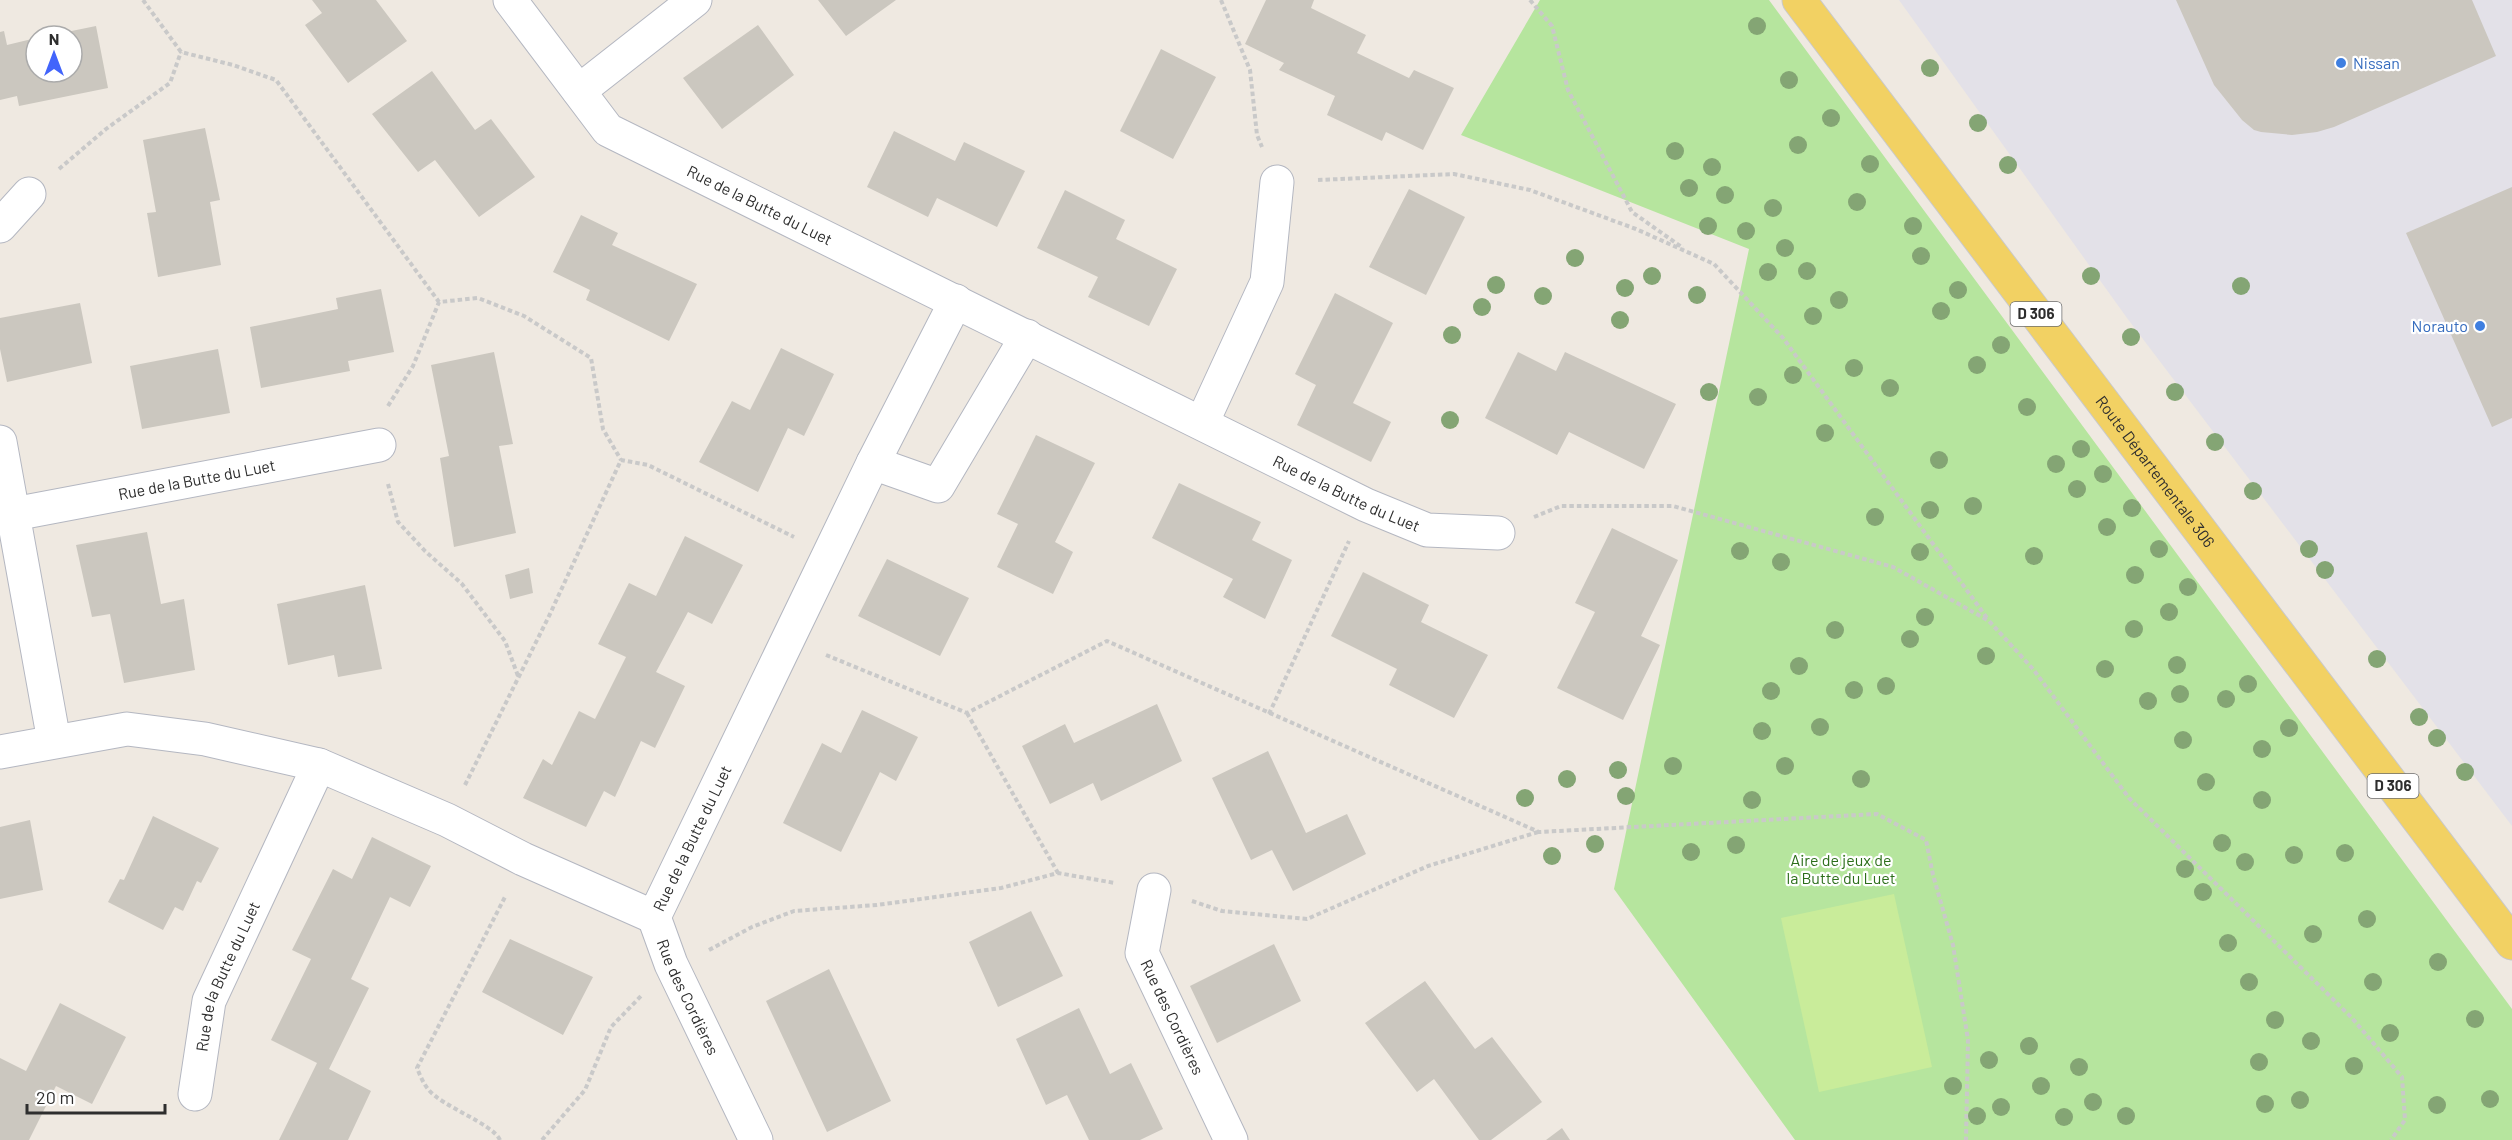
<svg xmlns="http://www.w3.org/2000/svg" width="2512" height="1140" viewBox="0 0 2512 1140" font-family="Barlow,sans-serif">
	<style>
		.industrial { fill: #e3e1e8 }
		.green { fill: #b6e59e }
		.pitch { fill: #c9ec9a }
		.building { fill: #cbc7bf }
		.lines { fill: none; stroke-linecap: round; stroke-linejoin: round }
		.street-casing { stroke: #b4b7c1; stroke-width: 35 }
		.primary-casing { stroke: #c9c9c9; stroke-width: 35 }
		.path { stroke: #c9c9c9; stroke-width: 4; stroke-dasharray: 4.5 3; stroke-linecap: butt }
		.street { stroke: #fff; stroke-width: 33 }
		.primary { stroke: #f2d163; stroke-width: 33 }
		.tree { fill: #84a574 }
		.shop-dot { fill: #3f7fe0; stroke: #fff; stroke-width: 2 }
		.labels { text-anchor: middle; stroke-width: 4.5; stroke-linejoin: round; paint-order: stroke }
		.shield { fill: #fff; stroke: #6d6d6d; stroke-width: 1.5 }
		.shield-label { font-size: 15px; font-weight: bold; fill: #2e2e2e }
		.shop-label { font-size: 16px; fill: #366cbe; stroke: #fff; text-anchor: start }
		.street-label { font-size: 16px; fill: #2e2e2e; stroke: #fff }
		.park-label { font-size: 16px; fill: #2c6e1b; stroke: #fff }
	</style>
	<rect width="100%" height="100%" fill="#efe9e1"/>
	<path class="industrial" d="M1899,0H2512V826L2127,318Z"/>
	<path class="green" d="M1540,0H1769L2512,1009V1140H1795L1614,889L1749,249L1461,135Z"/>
	<path class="pitch" d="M1894,894L1932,1067L1819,1092L1781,918Z"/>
	<path class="building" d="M312,0H376L407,41L348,83L305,25L322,13Z
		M818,0H896L846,36Z
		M1266,0H1314L1311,8L1366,35L1357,53L1409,78L1414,70L1454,88L1423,150L1386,132L1382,141L1327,115L1335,96L1279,70L1284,63L1245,44Z
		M2176,0H2472L2496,56L2334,127L2317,132L2292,135L2261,132L2254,130L2242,120L2214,85Z
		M758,25L794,75L722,129L683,78Z
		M96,26L108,88L19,106L17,96L0,100V32L4,31L7,45L36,38V72H72V36L52,35Z
		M1161,49L1216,77L1173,159L1120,131Z
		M432,71L475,130L491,119L535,177L479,217L435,160L418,172L372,114Z
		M205,128L220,200L210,202L221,265L158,277L147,213L156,212L143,140Z
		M894,131L955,161L964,142L1025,171L997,227L937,198L928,217L867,187Z
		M2512,187V418L2492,427L2406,233Z
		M1409,189L1465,217L1426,295L1369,267Z
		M1065,190L1125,220L1116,239L1177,269L1149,326L1088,297L1098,277L1037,248Z
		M581,215L618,233L612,245L697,284L669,341L586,300L590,290L553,272Z
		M381,289L394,352L348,361L350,371L261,388L250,327L338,309L336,298Z
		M1335,293L1393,323L1353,403L1391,422L1371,462L1297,425L1316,385L1295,374Z
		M80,303L92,363L7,382L0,349V318Z
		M781,348L834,374L804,436L788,428L758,492L699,462L732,401L750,410Z
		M218,349L230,413L142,429L130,366Z
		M494,352L513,444L499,446L516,533L454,547L440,458L449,456L431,365Z
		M1518,352L1556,371L1565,352L1676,404L1644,469L1569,432L1557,455L1485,418Z
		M1036,435L1095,463L1055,542L1073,552L1053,594L997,567L1018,524L997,514Z
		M1179,483L1261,522L1252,540L1292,560L1265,619L1223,597L1233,579L1152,538Z
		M1612,528L1678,560L1641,636L1660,645L1623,720L1557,688L1595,612L1575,603Z
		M147,532L161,604L184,599L195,670L124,683L110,614L92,617L76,545Z
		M685,536L743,565L712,624L688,612L656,672L685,686L655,748L641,741L615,797L604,791L586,827L523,798L543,759L552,765L579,711L595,719L626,657L598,644L629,583L656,596Z
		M887,559L969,598L940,656L858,616Z
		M529,568L533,593L510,599L505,575Z
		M1363,572L1429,605L1421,622L1488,655L1454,718L1389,685L1397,669L1331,636Z
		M365,585L382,669L338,677L334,655L288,665L277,604Z
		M1157,704L1182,761L1101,801L1093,783L1050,804L1022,746L1065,724L1074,743Z
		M862,710L918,737L896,781L880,772L841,852L783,823L822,743L841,753Z
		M1268,751L1306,833L1347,814L1366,854L1293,891L1272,850L1251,860L1212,778Z
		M153,816L219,848L201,883L197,881L183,911L175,907L163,930L108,902L120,879L124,880Z
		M30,820L43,890L0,899V827Z
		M372,837L431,866L410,907L390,897L351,979L369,988L329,1069L371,1091L348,1140H279L317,1063L271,1040L311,959L292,950L333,869L352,879Z
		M1031,911L1063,976L998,1007L969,942Z
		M510,939L593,977L563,1035L482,992Z
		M1274,944L1301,1001L1217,1043L1190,986Z
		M829,969L891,1101L827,1132L766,1001Z
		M1425,981L1475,1049L1492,1037L1542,1102L1491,1140H1479L1434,1079L1417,1092L1365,1023Z
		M60,1003L126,1037L92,1104L56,1086L29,1140H0V1058L26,1071Z
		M1079,1008L1110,1074L1131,1063L1163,1129L1140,1140H1089L1067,1095L1046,1105L1016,1039Z
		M1562,1128L1570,1140H1546Z"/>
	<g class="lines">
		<defs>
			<g id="street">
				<path id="s1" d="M510,0L608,130L1366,505L1427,530L1498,533"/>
				<path d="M579,91L695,0"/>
				<path d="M0,226L29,194"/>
				<path d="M1202,423L1267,282L1277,182"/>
				<path d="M0,442L54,741"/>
				<path d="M873,463L938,486L1027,336"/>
				<path id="s2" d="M14,514L379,445"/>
				<path id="s3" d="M0,752L127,729L205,739L319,765L447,820L523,859L654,917L873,463L956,301"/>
				<path id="s4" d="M1154,890L1142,953L1231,1140"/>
				<path id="s5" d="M654,917L671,964L756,1140"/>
				<path id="s6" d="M195,1094L209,1001L319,765"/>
			</g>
			<g id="primary">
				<path id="s7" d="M1799,0L2512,943"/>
			</g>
		</defs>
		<use href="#street" class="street-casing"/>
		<use href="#primary" class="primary-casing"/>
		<path class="path" d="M143,0L181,52L233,65L276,80L439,302
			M1221,0L1250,70L1257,135L1262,147
			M1530,0L1552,26L1568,90L1632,212L1683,248
			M59,169L106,129L170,83L181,52
			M1318,180L1454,174L1530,190L1636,229L1714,264L1783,338L1987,618
			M388,406L413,366L439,302L478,298L524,316L591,358L603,429L621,460
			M388,484L398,522L425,551L462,584L505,641L518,676
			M1534,517L1561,506H1673L1893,567L1989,621L2033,669L2129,798L2352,1018L2402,1077L2405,1120L2391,1140
			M826,655L967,713L1107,641L1539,832L1877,814L1926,840L1933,875L1953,945L1968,1040L1966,1140
			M967,713L1058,873
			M1269,714L1349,541
			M465,785L550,614L621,460L648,465L794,537
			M1192,901L1222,911L1307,919L1428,866L1538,832
			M709,950L752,927L794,911L877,905L1001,888L1058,873L1115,883
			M500,1140C492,1123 442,1107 428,1089C423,1083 420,1075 417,1068L506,895
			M542,1140L585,1090L611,1027L642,995"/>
		<use href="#street" class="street"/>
		<use href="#primary" class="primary"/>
	</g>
	<g class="tree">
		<circle cx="1757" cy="26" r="9"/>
		<circle cx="1930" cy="68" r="9"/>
		<circle cx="1789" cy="80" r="9"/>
		<circle cx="1831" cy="118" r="9"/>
		<circle cx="1978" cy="123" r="9"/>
		<circle cx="1798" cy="145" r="9"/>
		<circle cx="1675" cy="151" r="9"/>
		<circle cx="1870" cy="164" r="9"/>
		<circle cx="2008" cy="165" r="9"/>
		<circle cx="1712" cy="167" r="9"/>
		<circle cx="1689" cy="188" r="9"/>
		<circle cx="1725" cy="195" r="9"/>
		<circle cx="1857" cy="202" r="9"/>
		<circle cx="1773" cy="208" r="9"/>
		<circle cx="1708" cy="226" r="9"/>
		<circle cx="1913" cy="226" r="9"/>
		<circle cx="1746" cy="231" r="9"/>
		<circle cx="1785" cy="248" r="9"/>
		<circle cx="1921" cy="256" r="9"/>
		<circle cx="1575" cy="258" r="9"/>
		<circle cx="1807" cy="271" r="9"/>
		<circle cx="1768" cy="272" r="9"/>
		<circle cx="1652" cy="276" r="9"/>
		<circle cx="2091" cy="276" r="9"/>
		<circle cx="1496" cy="285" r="9"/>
		<circle cx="2241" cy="286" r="9"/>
		<circle cx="1625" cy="288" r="9"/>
		<circle cx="1958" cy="290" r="9"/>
		<circle cx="1697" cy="295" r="9"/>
		<circle cx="1543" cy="296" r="9"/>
		<circle cx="1839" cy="300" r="9"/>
		<circle cx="1482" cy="307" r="9"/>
		<circle cx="1941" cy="311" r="9"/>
		<circle cx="1813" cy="316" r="9"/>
		<circle cx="1620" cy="320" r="9"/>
		<circle cx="1452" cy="335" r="9"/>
		<circle cx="2131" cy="337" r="9"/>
		<circle cx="2001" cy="345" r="9"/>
		<circle cx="1977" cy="365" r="9"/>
		<circle cx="1854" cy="368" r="9"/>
		<circle cx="1793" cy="375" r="9"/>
		<circle cx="1890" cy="388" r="9"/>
		<circle cx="1709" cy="392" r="9"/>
		<circle cx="2175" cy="392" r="9"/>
		<circle cx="1758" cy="397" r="9"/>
		<circle cx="2027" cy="407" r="9"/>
		<circle cx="1450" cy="420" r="9"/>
		<circle cx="1825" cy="433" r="9"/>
		<circle cx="2215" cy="442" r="9"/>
		<circle cx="2081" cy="449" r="9"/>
		<circle cx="1939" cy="460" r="9"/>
		<circle cx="2056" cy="464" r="9"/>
		<circle cx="2103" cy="474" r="9"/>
		<circle cx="2077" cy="489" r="9"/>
		<circle cx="2253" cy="491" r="9"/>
		<circle cx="1973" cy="506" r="9"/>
		<circle cx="2132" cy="508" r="9"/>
		<circle cx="1930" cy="510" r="9"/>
		<circle cx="1875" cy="517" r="9"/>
		<circle cx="2107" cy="527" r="9"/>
		<circle cx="2159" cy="549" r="9"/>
		<circle cx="2309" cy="549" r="9"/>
		<circle cx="1740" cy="551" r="9"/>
		<circle cx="1920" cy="552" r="9"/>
		<circle cx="2034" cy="556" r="9"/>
		<circle cx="1781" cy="562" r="9"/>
		<circle cx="2325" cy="570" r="9"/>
		<circle cx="2135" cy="575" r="9"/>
		<circle cx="2188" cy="587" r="9"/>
		<circle cx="2169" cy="612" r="9"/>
		<circle cx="1925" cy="617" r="9"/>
		<circle cx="2134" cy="629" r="9"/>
		<circle cx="1835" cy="630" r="9"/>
		<circle cx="1910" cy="639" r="9"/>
		<circle cx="1986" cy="656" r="9"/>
		<circle cx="2377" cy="659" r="9"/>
		<circle cx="2177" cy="665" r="9"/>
		<circle cx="1799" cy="666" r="9"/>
		<circle cx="2105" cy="669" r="9"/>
		<circle cx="2248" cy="684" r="9"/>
		<circle cx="1886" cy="686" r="9"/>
		<circle cx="1854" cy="690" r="9"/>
		<circle cx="1771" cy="691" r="9"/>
		<circle cx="2180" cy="694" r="9"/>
		<circle cx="2226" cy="699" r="9"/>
		<circle cx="2148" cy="701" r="9"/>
		<circle cx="2419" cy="717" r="9"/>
		<circle cx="1820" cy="727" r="9"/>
		<circle cx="2289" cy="728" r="9"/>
		<circle cx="1762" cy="731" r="9"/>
		<circle cx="2437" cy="738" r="9"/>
		<circle cx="2183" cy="740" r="9"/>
		<circle cx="2262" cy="749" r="9"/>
		<circle cx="1673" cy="766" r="9"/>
		<circle cx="1785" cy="766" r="9"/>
		<circle cx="1618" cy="770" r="9"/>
		<circle cx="2465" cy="772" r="9"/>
		<circle cx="1567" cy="779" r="9"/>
		<circle cx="1861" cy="779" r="9"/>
		<circle cx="2206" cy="782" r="9"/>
		<circle cx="1626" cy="796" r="9"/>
		<circle cx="1525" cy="798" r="9"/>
		<circle cx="1752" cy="800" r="9"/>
		<circle cx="2262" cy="800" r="9"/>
		<circle cx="2222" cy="843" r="9"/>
		<circle cx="1595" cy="844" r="9"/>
		<circle cx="1736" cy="845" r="9"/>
		<circle cx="1691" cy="852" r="9"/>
		<circle cx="2345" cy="853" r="9"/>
		<circle cx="2294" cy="855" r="9"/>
		<circle cx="1552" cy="856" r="9"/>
		<circle cx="2245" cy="862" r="9"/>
		<circle cx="2185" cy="869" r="9"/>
		<circle cx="2203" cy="892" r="9"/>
		<circle cx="2367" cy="919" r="9"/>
		<circle cx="2313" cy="934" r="9"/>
		<circle cx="2228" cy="943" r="9"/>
		<circle cx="2438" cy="962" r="9"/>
		<circle cx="2249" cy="982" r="9"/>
		<circle cx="2373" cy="982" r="9"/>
		<circle cx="2475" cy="1019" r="9"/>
		<circle cx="2275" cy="1020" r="9"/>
		<circle cx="2390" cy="1033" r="9"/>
		<circle cx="2311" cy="1041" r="9"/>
		<circle cx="2029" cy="1046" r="9"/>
		<circle cx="1989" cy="1060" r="9"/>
		<circle cx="2259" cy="1062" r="9"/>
		<circle cx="2354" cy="1066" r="9"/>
		<circle cx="2079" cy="1067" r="9"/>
		<circle cx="1953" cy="1086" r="9"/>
		<circle cx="2041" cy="1086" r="9"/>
		<circle cx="2490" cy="1099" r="9"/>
		<circle cx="2300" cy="1100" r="9"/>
		<circle cx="2093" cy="1102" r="9"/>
		<circle cx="2265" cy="1104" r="9"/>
		<circle cx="2437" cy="1105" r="9"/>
		<circle cx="2001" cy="1107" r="9"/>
		<circle cx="1977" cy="1116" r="9"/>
		<circle cx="2126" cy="1116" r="9"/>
		<circle cx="2064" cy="1117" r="9"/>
	</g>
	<g class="shop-dot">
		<circle cx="2341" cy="63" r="6"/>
		<circle cx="2480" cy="326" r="6"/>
	</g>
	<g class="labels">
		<g class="shield">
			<rect x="2010.5" y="302" width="51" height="24" rx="4.5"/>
			<rect x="2367.5" y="774" width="51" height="24" rx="4.5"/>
		</g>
		<g class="shield-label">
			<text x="2036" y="319">D 306</text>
			<text x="2393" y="791">D 306</text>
		</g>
		<g class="shop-label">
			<text x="2353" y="69">Nissan</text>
			<text x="2468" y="332" text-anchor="end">Norauto</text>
		</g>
		<g class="street-label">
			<text dy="6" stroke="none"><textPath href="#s1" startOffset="332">Rue de la Butte du Luet</textPath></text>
			<text dy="6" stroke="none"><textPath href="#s7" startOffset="591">Route Départementale 306</textPath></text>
			<text dy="6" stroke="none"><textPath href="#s2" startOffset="186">Rue de la Butte du Luet</textPath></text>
			<text dy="6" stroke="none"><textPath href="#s1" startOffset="986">Rue de la Butte du Luet</textPath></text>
			<text dy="6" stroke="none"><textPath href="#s3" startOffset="780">Rue de la Butte du Luet</textPath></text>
			<text dy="6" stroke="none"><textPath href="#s6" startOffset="123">Rue de la Butte du Luet</textPath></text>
			<text dy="6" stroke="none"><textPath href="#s5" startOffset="87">Rue des Cordières</textPath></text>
			<text dy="6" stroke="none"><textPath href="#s4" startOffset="135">Rue des Cordières</textPath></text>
		</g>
		<g class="park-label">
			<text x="1841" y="866">Aire de jeux de<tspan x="1841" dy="18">la Butte du Luet</tspan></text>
		</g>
	</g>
	<g transform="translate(54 54)"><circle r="28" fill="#ffffff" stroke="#ababab" stroke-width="1.5"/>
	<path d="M0-4.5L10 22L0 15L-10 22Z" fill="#4264fb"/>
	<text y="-9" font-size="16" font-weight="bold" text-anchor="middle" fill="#2e2e2e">N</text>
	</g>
	<path d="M27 1104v9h138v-9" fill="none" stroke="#2e2e2e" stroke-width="3"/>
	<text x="36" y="1104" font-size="18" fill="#2e2e2e" stroke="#ffffff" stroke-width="4.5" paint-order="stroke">20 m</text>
</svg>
